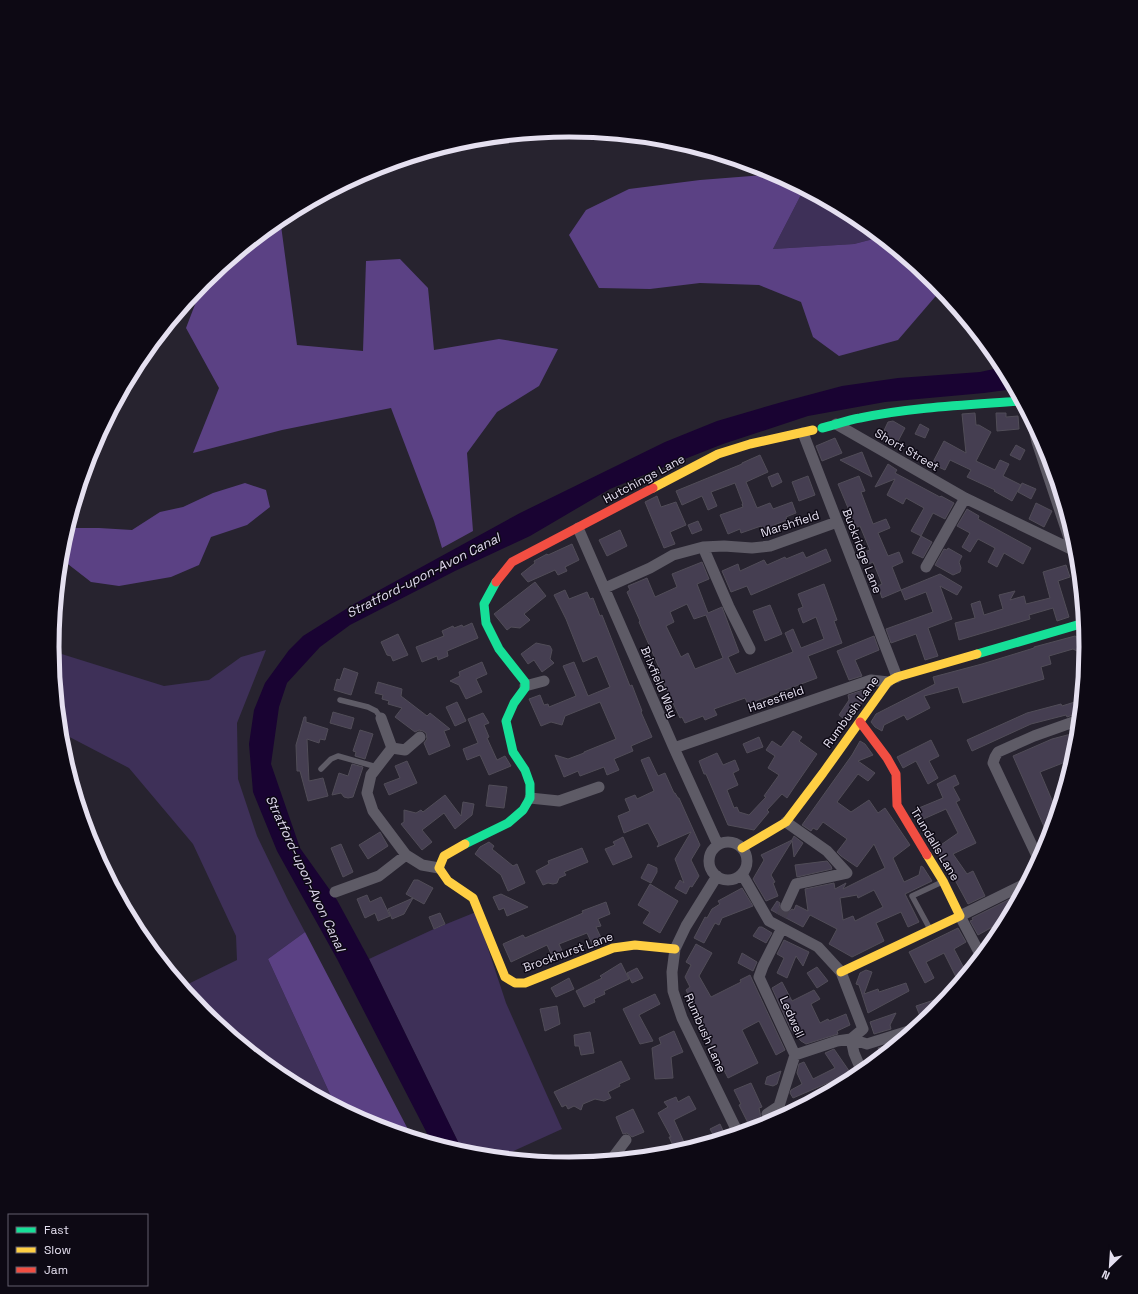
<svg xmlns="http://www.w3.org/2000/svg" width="1138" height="1294" viewBox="0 0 1138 1294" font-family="'Space Grotesk',sans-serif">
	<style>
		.green { fill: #3e3058 }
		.forest { fill: #5b4184 }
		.water { fill: #190332 }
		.building { fill: #453e51; stroke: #514d58; fill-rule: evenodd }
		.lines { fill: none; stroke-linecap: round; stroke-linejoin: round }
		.street-tunnel { stroke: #443f4c; stroke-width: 11; stroke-dasharray: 11 5.5; stroke-linecap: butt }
		.lane { stroke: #5e5b66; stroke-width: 5.5 }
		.street { stroke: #5e5b66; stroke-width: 11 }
		.fast { stroke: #16e098; stroke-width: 9 }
		.slow { stroke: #ffcf43; stroke-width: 9 }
		.jam { stroke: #f24e42; stroke-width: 9 }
		.labels { text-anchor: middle; stroke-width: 3; stroke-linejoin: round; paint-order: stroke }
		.street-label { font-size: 12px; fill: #e5e0f0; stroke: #0d0914 }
		.water-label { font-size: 13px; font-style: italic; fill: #e2dbf1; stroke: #0d0914 }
		.rim { fill: none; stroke: #e5e0f0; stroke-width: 5 }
	</style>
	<rect width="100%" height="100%" fill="#27232f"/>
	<path class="green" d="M804,189L856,217L881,237L854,244L773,249Z
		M266,650L237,723L238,779L257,836L288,900L305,932L268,959L335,1105L282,1077L203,1012L182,987L237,960L236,936L193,844L129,768L60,732L52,651L164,686L209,680L241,657Z
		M476,912L506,1003L562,1129L500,1157L468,1154L463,1152L369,959L434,929Z"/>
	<path class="forest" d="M776,174L804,189L773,249L854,244L881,237L935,282L941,290L898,340L839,356L813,337L801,302L759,285L700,283L650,289L599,288L569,235L586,210L629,189L700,180Z
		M280,218L297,345L363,351L366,261L400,259L428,288L434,350L499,339L558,349L539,386L497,412L467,453L473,531L442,548L434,521L391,408L282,430L193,453L219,388L186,328L204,281Z
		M245,483L266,490L270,507L247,525L211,537L199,565L171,577L119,586L91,582L64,561H61L62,546L67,528H99L132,530L160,512L183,507L213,493Z
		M305,932L412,1137L371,1125L335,1105L268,959Z"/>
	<path class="water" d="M1003,367L1014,389L984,393L885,402L808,416L723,444L644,475L610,489L530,536L455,571L350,625L320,647L287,683L279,707L271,764L300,848L337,900L369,959L463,1152L432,1143L337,959L277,851L253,792L249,744L254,710L265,683L289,650L303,636L354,604L520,513L665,442L717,421L782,402L842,386L898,378L980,372Z"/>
	<path class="building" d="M975,413L976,425H979L991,432L976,461L995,470L1000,460L1009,464L1003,476L1021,485L1012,501L994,491L995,490L967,477L971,470L950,460L945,470L932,464L944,441L966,453L962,414Z
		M996,413H1006V417L1018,416L1019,429L997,431Z
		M893,421L905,428L895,447L880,439L888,422Z
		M920,424L929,429L925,438L915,434Z
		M835,438L842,453L822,461L816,446Z
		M1016,445L1025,450L1020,460L1010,455Z
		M862,452L872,477L840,460Z
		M760,455L768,472L746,482L757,508L770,503L773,509L792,502L796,513L786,517L787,520L774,525L775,528L763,532L761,526L741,533L740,529L728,534L720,515L743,507L742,504H743L735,483L711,492L717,506L708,510L702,496L682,505L676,491L742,464V463Z
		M888,464L897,470L895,473L940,497L941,496L954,503L945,519L933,513L921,536L911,531L924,508L906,498L903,504L887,495L895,479L875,487Z
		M778,473L782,482L772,487L768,477Z
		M808,476L815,495L799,501L792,482Z
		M859,476L865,491L861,492L873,524L886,519L890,528L878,533L888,556L899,552L903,562L892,567L901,590L940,574L962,587L957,595L940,586L952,619L928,628L938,656L925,660L916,634L891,643L886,629L933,612L926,592L905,600L901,590L882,598L878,586L882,584L873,562L869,564L864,552L870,550L860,526L856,527L838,484Z
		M1022,483L1036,489L1031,499L1018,492Z
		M657,496L661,507L676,502L686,525L670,532L675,544L664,548L645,502Z
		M1036,503L1052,511L1044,527L1029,519Z
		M967,509L979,516L978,519L1031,548L1023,564L1004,553L997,567L988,562L995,548L978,539L970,552L962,547L970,533L957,526Z
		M698,521L702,530L692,534L688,525Z
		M620,530L627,546L607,556L599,540Z
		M921,536L932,542L923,558L912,553Z
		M572,544L579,560L565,567L567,571L558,575L555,570L528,582L521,574L535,563L534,561L547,554L548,555Z
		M948,548L962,556L959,562L961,568L960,572L953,575L935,565L944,549L947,550Z
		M826,549L831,561L751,595L747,586L731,592L722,571L738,564L740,571L764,560L767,565L785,557L786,559L803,552L806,558Z
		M702,562L709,579L697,584L708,613L722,607L739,652L728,657L736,674L793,652L785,633L793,629L801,648L824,639L816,617L803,623L798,609L803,607L798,594L824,584L837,620L834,621L842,643L808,656L817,678L748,704L745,698L714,709L717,715L705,720L703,716L685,723L682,717L680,718L659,673L661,672L639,622L640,621L627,592L630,590L628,586L647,578L655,597L677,587L672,574ZM687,604L694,619L706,615L723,658L695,669L688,653L681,657L666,626L674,622L670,612Z
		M1066,565L1070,577L1058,581L1069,617L1057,621L1053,608L1029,615L1030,619L959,640L955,623L975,618L971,604L980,601L984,615L1003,609L999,595L1015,591L1010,600L1024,596L1026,604L1050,598L1043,572Z
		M535,582L546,596L524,614L530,620L520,628L511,627L507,630L494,614Z
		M565,590L569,599L587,592L590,599L593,598L600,616L602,615L630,686L632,685L642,711L641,712L652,737L631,746L633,751L614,759L619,770L607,775L604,767L580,776L578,771L564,777L555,755L568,759L584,753V752L616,739L600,702L565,716L562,725L551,722L541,726L529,699L540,695L544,705L548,704L549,707L576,696L563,666L574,662L588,696L610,687L597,656L583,662L566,619L554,595Z
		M770,605L782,634L765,641L753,611Z
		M472,623L478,638L447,651L448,656L438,660L437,656L422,662L416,647L444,636L442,631L453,626L454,628L462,625L463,627Z
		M398,634L408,655L393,661L391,656L387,655L381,642Z
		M874,636L879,650L855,660L862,676L849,680L837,651Z
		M1075,636L1085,642V655L1073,649L1049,656L1051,664L1041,667L1044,679L963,703L958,687L924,696L930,708L907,720L904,715L884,725L882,731L875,727L871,722L876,714L935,684L933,677L982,664L1034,648V647Z
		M536,643L550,646L552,650L550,659L554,663L542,672L534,660L528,664L521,654Z
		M482,662L487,674L476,679L482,692L466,699L459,685L450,681L460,676L459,672Z
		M344,668L358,673L351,695L334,690L337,679L340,680Z
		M378,682L402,689L401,696L427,716L430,713L450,729L444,731L450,746L429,755L424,743L427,739L426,733L423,731L419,730L415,732L395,717L402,708L388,704L389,701L382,699L383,695L375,693Z
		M863,690L865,699L848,722L839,715L849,700L848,695Z
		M1081,700L1079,713L1067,717L1066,715L1031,724L972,751L967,740L1027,713L1061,704L1062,706Z
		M457,702L466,721L455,726L446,707Z
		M333,712L354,718L351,729L330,723Z
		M483,713L489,723L484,725L489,737L487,738L497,760L505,756L511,766L489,775L480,755L467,760L463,749L478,743L468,719Z
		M304,717H306V722L328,729L325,740L320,739L319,743L307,739L309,781L323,778L328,796L308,801L300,771H297L296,745Z
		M1078,728L1076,748L1073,759L1040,772L1057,812L1049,838L1013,756L1052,739L1071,734L1070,731Z
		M360,730L373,734L365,759L355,756L356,752L353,751Z
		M793,731L802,737L799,741L817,754L795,786L787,798L782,794L767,810L769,812L754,830L728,825L706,774H704L699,761L717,753L723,765L735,760L739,770L733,773L738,785L727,790L734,808L737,807L739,812L749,815L766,797L764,796L779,775L768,768L775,756L766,750L772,741L781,747Z
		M759,737L763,747L747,753L743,744Z
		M931,740L939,756L929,761L938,778L928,784L916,761L903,768L897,757Z
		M860,741L865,744L873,755L858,761L875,773L868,781L858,774L837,802L851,812L869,800L878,813L885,808L910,845L893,858L904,882L919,875L921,866L923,867L932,881L905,894L919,922L908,927L901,912L876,923L884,941L852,957L829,944L837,929L810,915L803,927L771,910L777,901L780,903L779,907L781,910L783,912L787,913L792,909L794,910L796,905L808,911L805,889L834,883L835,889L846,883L843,889L885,868L874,844L857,867L841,856L837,852L847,839L823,822L817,830L813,828L811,831L802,825L852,755ZM874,890L883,907L855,921L853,916L843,920L840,898L857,895L858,898Z
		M649,757L658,776L665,773L674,793H675L678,798H679L700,845L691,860L699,876L692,887L690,886L686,894L675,888L680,880L684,883L675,859L691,832L657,847L659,844L648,823L624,833L618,816L630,811L625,799L635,795L637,799L654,791L641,760Z
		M407,761L417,783L389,795L384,784L400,778L395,766Z
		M352,764L363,767L353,797L348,798L344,797L341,793L332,795L339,773L348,776Z
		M955,775L959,784L953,787L960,800L956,802L976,843L953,854L967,874L973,871L985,896L968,904L955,880L957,879L935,849L958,833L946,809L919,821L914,810L943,798L937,784Z
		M489,785L507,787L504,808L486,806Z
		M445,795L461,816L463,802L474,804L472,815L455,829L444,813L422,830L432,842L422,850L401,824L404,822V810L416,813L421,810L423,812Z
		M380,832L388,846L368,859L359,845Z
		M794,836L803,843L794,857L792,841L771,875L775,882L773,883L778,896L766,901L753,879L764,860L761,855L792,840Z
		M623,837L632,857L613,865L605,849L615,845L613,842Z
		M489,842L494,846L492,849L513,866L517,864L525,883L508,891L501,875L475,854L480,847Z
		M341,844L353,872L343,877L331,848Z
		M582,848L588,862L564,872L566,875L559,878L557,883L553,884L548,883L543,885L536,871L549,864L548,861Z
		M827,861L831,866L832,869L797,877L795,865Z
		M648,864L657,868V872L651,883L641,878Z
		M414,880H418L433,888L424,904L413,898L404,914L392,919L388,909L413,898L406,894Z
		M650,884L678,901L660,933L643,923L650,912L638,905Z
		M742,888L753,906L722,918L719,925L715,923L704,943L694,938L705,917L707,918L712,909L720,904L718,901Z
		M501,894L528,907L507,916L504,908L499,910L493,897Z
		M1020,894L1000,932L996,925L978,935L970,921L973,920L972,918Z
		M367,895L370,902L381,897L390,916L378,921L375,913L365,918L357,899Z
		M606,902L610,914L598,919L601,926L596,927L603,942L593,946L587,933L559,944L563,953L553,958L547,945L511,962L503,944L523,935L525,938L583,913L582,911Z
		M440,913L445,924L434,929L429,917Z
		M759,927H762L772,933L766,943L753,936Z
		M958,928L966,942L954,949L967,974L959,983L944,953L926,962L934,978L925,983L909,952Z
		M784,940L809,952L803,966L796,956L787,978L777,973L784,958L777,954Z
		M696,944L712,953L699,976L711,997L741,982L740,980L750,975L785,1050L776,1055L759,1021L742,1030L758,1063L728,1078L696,1015L698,1014L686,990L690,987L685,977L691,965L686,962Z
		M742,953L757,962L753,971L738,963Z
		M621,963L629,979L604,991L605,994L594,999L595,1002L584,1007L576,991L602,978L600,976Z
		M817,967L828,981L817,988L807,973Z
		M637,968L643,978L632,983L627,973Z
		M866,970L872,972L864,994L878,989L879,992L906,983L909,991L868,1013L859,985L856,984L860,973Z
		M569,978L574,989L556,997L551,988Z
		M782,982L792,1001L814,990L820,999L811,1004L820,1023L828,1019L829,1021L846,1014L850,1025L837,1031L838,1034L806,1044L801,1041L791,1030L772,988Z
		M655,994L660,1004L639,1015L653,1041L640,1044L623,1009Z
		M949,995L937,1010L920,1016L916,1006Z
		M557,1006L560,1024L545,1031L540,1009Z
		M896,1013L890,1025L891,1029L874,1034L870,1022Z
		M674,1031L683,1052L671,1057L673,1078L655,1079L652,1048L661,1044L659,1038Z
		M590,1032L594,1053L581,1055L579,1046H575L574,1035Z
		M895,1042L896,1044L881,1056L878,1048Z
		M834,1049L854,1078L841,1085L837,1079L793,1098L790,1093L791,1090L802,1084L797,1073L799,1064L804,1062L813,1079L835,1068L825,1053Z
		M621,1061L630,1079L619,1084L620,1086L608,1092L611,1098L604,1101L595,1099L583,1104L581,1110L574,1106L568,1109L566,1105L562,1107L554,1092Z
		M781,1071L777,1084L773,1086L765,1084L767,1077Z
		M751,1083L762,1107L759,1108L761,1118L765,1121L767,1124L751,1129L739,1105L741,1104L734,1090Z
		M689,1096L696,1109L674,1120L687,1149L676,1152L669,1137H671L658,1113L668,1107L664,1102L676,1097L678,1102Z
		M633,1109L644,1132L632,1137L627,1133L623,1134L616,1117Z
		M720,1124L726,1137L716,1140L710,1129Z"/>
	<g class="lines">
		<path class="street-tunnel" d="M781,916L786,906"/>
		<path class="lane" d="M340,700L368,707L376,711L381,718
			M321,769L331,759L338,756L377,767
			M930,929L912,896L942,882"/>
		<path class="street" d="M1032,421L1037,442L1078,565
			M836,424L965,498L1073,550
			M803,433L897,677
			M578,528L674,748L718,845
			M703,547L729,607L750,649
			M926,567L965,498
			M605,588L650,568L673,555L703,547L724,546L752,548L770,546L837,522
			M1082,611L1083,621
			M525,686L544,681
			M381,718L392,748L371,775L367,793L373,811L406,855L422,865L439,868
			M392,748L405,750L420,737
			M674,748L871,680L888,682
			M530,798L559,801L599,787
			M786,822L827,851L847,873L796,884L786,906
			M709 861a19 19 0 1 1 38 0a19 19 0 1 1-38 0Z
			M1044,850L1036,854L993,763L995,757L998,752L1034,736L1079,720
			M742,874L769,921L818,947L841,972L863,1029L851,1039L854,1053L862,1072
			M717,876L686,926L675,949L672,972L673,991L682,1018L738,1133
			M335,892L379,876L406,855
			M981,956L960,916L1025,884
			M795,1055L837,1041L851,1039L867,1044L915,1029
			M767,1114L779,1106L795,1055L759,977L763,966L782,928
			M611,1160L626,1140"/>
		<path class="fast" d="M822,428C835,425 847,420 860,418C913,407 967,405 1021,401
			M977,654L1084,623
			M465,844L508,823L523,810L530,798V784L525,770L513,752L506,721L514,703L525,688V682L499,649L486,623L484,604L496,582"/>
		<path class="slow" d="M653,488L718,454L750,444L813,430
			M465,844L444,856L439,868L448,881L473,898L505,977L515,983H525L613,948L635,945L675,949
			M742,848L786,822L823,773L888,682L897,677L977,654
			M841,972L960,916L943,881L927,855"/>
		<path class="jam" d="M496,582L512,562L653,488
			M860,722L887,758L896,774L897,805L927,855"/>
	</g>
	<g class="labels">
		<g class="street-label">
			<text transform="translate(907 450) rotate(30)" y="4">Short Street</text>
			<text transform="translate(644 479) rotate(-28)" y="4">Hutchings Lane</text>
			<text transform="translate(790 524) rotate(-18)" y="4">Marshfield</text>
			<text transform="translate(862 551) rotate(69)" y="4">Buckridge Lane</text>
			<text transform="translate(659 682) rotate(67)" y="4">Brixfield Way</text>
			<text transform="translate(776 699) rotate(-19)" y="4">Haresfield</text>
			<text transform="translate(851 712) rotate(-54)" y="4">Rumbush Lane</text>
			<text transform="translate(935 844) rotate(59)" y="4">Trundalls Lane</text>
			<text transform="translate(568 952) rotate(-20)" y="4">Brockhurst Lane</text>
			<text transform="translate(792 1017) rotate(66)" y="4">Ledwell</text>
			<text transform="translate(705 1033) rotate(66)" y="4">Rumbush Lane</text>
		</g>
		<g class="water-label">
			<text transform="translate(423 575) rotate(-27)" y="5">Stratford-upon-Avon Canal</text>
			<text transform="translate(306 873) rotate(65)" y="5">Stratford-upon-Avon Canal</text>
		</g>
	</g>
	<path d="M0 0H1138V1294H0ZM59 647a510 510 0 1 1 1020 0a510 510 0 1 1-1020 0Z" fill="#0d0914" fill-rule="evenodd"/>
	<path class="rim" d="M59 647a510 510 0 1 1 1020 0a510 510 0 1 1-1020 0Z"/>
	<rect x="8" y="1214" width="140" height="72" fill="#0d0914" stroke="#635f6c"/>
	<rect x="16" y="1227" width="20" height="6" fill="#16e098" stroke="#635f6c"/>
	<text x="44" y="1234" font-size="12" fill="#e5e0f0">Fast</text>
	<rect x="16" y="1247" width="20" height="6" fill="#ffcf43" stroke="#635f6c"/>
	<text x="44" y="1254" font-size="12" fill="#e5e0f0">Slow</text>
	<rect x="16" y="1267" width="20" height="6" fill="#f24e42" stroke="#635f6c"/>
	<text x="44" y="1274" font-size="12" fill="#e5e0f0">Jam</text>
	<g transform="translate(1110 1266) rotate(205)" stroke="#0d0914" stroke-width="3" paint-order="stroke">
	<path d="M0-3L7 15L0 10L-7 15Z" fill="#e5e0f0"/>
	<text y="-6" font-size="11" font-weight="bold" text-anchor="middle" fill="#e5e0f0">N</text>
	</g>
</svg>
